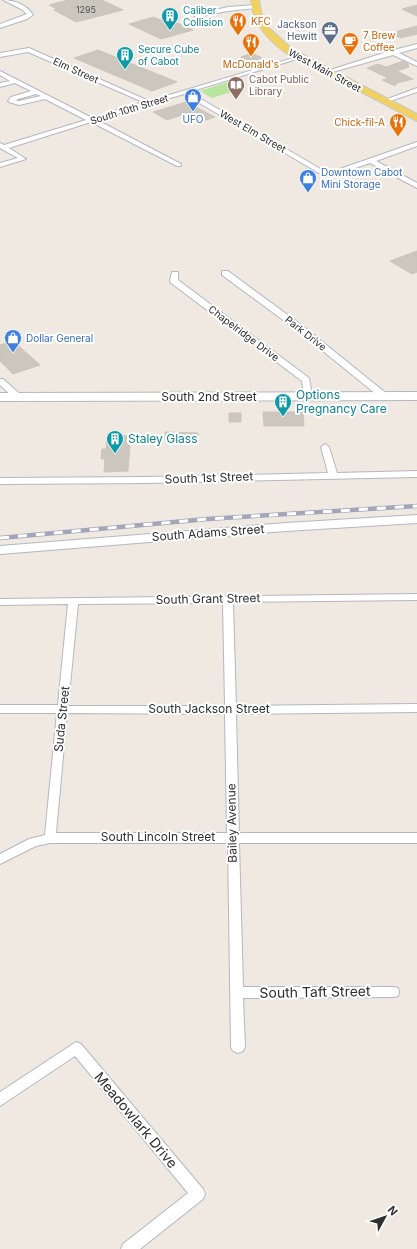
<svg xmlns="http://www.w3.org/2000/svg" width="417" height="1249" viewBox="0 0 417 1249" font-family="Inter,sans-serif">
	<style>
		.green { fill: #b6e59e }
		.building { fill: #cbc7bf; stroke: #cbc5ba }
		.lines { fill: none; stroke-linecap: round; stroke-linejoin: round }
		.minor-casing { stroke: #b4b7c1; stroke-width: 2 }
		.tertiary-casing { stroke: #b4b7c1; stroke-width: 2 }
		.secondary-casing { stroke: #b4b7c1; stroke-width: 2 }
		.primary-casing { stroke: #c9c9c9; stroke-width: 2 }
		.minor { fill: #fff; fill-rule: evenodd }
		.tertiary { fill: #fff; fill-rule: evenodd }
		.secondary { fill: #fff; fill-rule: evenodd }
		.primary { fill: #f2d163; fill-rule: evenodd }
		.rail-casing { stroke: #a3a6b8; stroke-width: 4.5 }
		.rail { stroke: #fff; stroke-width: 3; stroke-dasharray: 9; stroke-linecap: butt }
		.labels { text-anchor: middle; stroke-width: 4; stroke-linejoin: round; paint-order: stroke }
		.far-number-label { font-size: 9px; fill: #555452 }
		.far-culture-label { font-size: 10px; fill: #0d838f; stroke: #fff; text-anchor: start }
		.far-food-label { font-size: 10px; fill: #c56008; stroke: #fff; text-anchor: start }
		.far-service-label { font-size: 10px; fill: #4e5e75; stroke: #fff; text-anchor: end }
		.far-street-label { font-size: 10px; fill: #2e2e2e; stroke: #fff }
		.far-education-label { font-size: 10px; fill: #785e54; stroke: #fff; text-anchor: start }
		.far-shop-label { font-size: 10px; fill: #366cbe; stroke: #fff; text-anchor: start }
		.culture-label { font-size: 12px; fill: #0d838f; stroke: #fff; text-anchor: start }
		.street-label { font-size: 12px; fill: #2e2e2e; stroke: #fff }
		.near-street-label { font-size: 14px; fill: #2e2e2e; stroke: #fff }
	</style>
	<rect width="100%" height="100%" fill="#efe9e1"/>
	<path class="green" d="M228,82L240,89L212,98L200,91Z"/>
	<path class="building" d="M68,0H102L123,10L76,22L54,10L57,9L49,5Z
		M417,5V16L402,9Z
		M154,17L172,25L178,23L193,30L161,39L129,24Z
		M417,26V34L401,38L390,33Z
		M98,50L177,82L152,91L74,58Z
		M252,53L262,58L251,61L241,57Z
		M403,61L408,64L409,67L397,71L413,79L397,83L395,86L382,80L388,78L367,68L378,64L386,67Z
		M186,102L215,117L200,122L185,114L167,120L153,112Z
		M417,251V272L412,274L390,261Z
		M13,341L40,365L13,374L0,361V345Z
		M263,412H303L304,426H264Z
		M229,413H241V422H229Z
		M165,432L198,433V441L165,440Z
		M121,435L136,437V444H130L128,471L104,472L105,459H101L102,449H106L107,437Z"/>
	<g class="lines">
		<defs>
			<path id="minor" d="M3,0C14,0 27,5 33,15L27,19L0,28V24L27,14L21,9Z
				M255,5L258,7L257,8L228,11L196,17L193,15L228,7Z
				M417,44V48L399,53L417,62V66L393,55L329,73L324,72L390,51Z
				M29,48L149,101L300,56V58L189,92L322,170H337L417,142V146L376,161L417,183V188L370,163L338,174L319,173L184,94L97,120L181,164V166H177L91,122L9,148L26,159L0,167V163L18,158L0,148V143L4,145L86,120L45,99L19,105L9,102L8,101L11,97L31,91L15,83L0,87V83L10,81L0,75V71L92,118L143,102L28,52L0,57V53ZM36,94L41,96L19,101L15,100Z
				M417,88V92L387,102L382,101Z
				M222,271H228L304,327L387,394L388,396L387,398H381L298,331L222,275Z
				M172,272H178V280L309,378L312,396L311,398H308L304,396L302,381L171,283L170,281Z
				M0,379H3L21,395L22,397L21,399H15L0,385Z
				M325,444L329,447L337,473L417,471V477L146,483L0,484V478L146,477L328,473L321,447Z
				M417,594V600L233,602L236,706L417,704V712L236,714L239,833H417V843H239L243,987H393L398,988L399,992L398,996L393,997L243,998L245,1047L243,1051L238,1053L233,1051L231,1047L228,843H50L36,846L0,864V854L29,839L45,835L57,713H0V705H58L68,604L0,605V599ZM223,603L225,706H68L78,604ZM67,713L225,714L227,833H56Z
				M76,1042L81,1044L203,1189L205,1194L203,1199L140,1249H121L123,1244L188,1193L75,1056L0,1106V1092Z"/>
			<path id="tertiary" d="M417,515V523L286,531L0,554V546L286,523Z"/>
			<path id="secondary" d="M417,392V400L0,401V393Z"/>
			<path id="primary" d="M251,0H259L262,16L269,28L292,49L417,114V121L286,53C267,39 253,24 251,0Z"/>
		</defs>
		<use href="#minor" class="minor-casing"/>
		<use href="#tertiary" class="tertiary-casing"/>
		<use href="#secondary" class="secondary-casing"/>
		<use href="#primary" class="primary-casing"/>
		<use href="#minor" class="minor"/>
		<use href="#tertiary" class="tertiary"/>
		<use href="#secondary" class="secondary"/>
		<use href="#primary" class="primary"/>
		<defs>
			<path id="rail" d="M0,538L207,519L417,506"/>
		</defs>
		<use href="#rail" class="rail-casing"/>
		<use href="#rail" class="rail"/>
	</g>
	<defs>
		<symbol id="building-pin" viewBox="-11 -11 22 30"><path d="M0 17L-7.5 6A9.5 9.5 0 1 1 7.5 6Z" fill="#0f9aa8" stroke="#fff"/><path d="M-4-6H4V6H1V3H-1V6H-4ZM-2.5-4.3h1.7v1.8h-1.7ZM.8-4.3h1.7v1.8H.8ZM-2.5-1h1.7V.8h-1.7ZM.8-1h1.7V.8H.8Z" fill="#fff"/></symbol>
		<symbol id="restaurant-pin" viewBox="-11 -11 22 30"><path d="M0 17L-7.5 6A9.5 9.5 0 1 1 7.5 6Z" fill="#e8710a" stroke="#fff"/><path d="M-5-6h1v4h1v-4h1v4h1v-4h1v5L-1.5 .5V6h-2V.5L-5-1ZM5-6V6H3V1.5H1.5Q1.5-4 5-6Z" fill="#fff"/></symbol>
		<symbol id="office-pin" viewBox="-11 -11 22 30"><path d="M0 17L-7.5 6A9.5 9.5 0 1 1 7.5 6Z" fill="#5c6f8a" stroke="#fff"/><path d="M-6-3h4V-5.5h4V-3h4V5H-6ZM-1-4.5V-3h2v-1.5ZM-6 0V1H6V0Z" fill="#fff"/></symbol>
		<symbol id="cafe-pin" viewBox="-11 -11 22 30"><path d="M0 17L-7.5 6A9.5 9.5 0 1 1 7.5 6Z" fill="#e8710a" stroke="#fff"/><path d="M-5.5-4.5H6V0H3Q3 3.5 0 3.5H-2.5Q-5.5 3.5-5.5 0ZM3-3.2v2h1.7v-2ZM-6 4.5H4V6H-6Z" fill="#fff"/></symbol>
		<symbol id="library-pin" viewBox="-11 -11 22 30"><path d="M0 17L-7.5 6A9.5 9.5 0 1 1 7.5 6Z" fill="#8d6e63" stroke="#fff"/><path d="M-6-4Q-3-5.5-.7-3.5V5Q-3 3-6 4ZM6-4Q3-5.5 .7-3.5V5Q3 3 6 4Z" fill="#fff"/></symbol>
		<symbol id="shop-pin" viewBox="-11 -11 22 30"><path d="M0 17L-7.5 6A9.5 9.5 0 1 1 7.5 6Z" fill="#3f7fe0" stroke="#fff"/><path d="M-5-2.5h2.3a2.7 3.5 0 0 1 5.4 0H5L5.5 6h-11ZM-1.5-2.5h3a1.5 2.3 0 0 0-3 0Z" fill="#fff"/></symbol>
	</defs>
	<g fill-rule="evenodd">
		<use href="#building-pin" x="160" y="6" width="20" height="27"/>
		<use href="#restaurant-pin" x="228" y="11" width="20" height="27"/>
		<use href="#office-pin" x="320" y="20" width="20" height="27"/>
		<use href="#cafe-pin" x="340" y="31" width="20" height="27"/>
		<use href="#restaurant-pin" x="241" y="32" width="20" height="27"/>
		<use href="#building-pin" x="115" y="45" width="20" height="27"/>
		<use href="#library-pin" x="226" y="75" width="20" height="27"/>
		<use href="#shop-pin" x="183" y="87" width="20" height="27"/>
		<use href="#restaurant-pin" x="388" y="112" width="20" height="27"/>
		<use href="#shop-pin" x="298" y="168" width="20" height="27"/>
		<use href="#shop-pin" x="3" y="328" width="20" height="27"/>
		<use href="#building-pin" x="273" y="392" width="20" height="27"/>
		<use href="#building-pin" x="105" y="429" width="20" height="27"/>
	</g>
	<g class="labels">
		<g class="far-number-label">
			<text x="86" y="13">1295</text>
		</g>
		<g class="far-culture-label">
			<text x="183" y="14">Caliber<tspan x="183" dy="12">Collision</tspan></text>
			<text x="138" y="53">Secure Cube<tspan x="138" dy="12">of Cabot</tspan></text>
		</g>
		<g class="far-food-label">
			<text x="251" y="25">KFC</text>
			<text x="363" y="39">7 Brew<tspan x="363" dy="12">Coffee</tspan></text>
			<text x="251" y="68" text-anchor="middle">McDonald's</text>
			<text x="385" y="126" text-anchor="end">Chick-fil-A</text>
		</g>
		<g class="far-service-label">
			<text x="317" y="28">Jackson<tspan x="317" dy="12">Hewitt</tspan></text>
		</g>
		<g class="far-street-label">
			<text transform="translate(76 70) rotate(24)" y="4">Elm Street</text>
			<text transform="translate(325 70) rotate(28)" y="4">West Main Street</text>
			<text transform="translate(129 109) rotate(-17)" y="4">South 10th Street</text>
			<text transform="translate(253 131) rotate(30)" y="4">West Elm Street</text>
			<text transform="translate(244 333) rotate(37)" y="4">Chapelridge Drive</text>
			<text transform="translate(306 333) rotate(38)" y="4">Park Drive</text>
		</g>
		<g class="far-education-label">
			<text x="249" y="83">Cabot Public<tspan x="249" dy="12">Library</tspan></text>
		</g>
		<g class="far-shop-label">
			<text x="193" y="123" text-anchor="middle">UFO</text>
			<text x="321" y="176">Downtown Cabot<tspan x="321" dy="12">Mini Storage</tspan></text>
			<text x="26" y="342">Dollar General</text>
		</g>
		<g class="culture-label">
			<text x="296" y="399">Options<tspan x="296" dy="14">Pregnancy Care</tspan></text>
			<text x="128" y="443">Staley Glass</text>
		</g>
		<g class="street-label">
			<text x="209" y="401">South 2nd Street</text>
			<text transform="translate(209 478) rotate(-2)" y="4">South 1st Street</text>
			<text transform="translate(208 533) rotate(-4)" y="4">South Adams Street</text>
			<text transform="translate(208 599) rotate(-1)" y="4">South Grant Street</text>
			<text x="209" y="713">South Jackson Street</text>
			<text transform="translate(62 719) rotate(-84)" y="4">Suda Street</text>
			<text transform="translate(232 823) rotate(-91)" y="4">Bailey Avenue</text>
			<text x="158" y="841">South Lincoln Street</text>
		</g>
		<g class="near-street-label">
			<text transform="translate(315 992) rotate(-1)" y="5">South Taft Street</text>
			<text transform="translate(136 1120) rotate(50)" y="5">Meadowlark Drive</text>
		</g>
	</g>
	<g transform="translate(385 1217) rotate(50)" stroke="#ffffff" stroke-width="3" paint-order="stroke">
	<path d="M0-3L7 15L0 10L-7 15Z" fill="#2e2e2e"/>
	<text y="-6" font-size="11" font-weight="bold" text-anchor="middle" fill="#2e2e2e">N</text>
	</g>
</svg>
